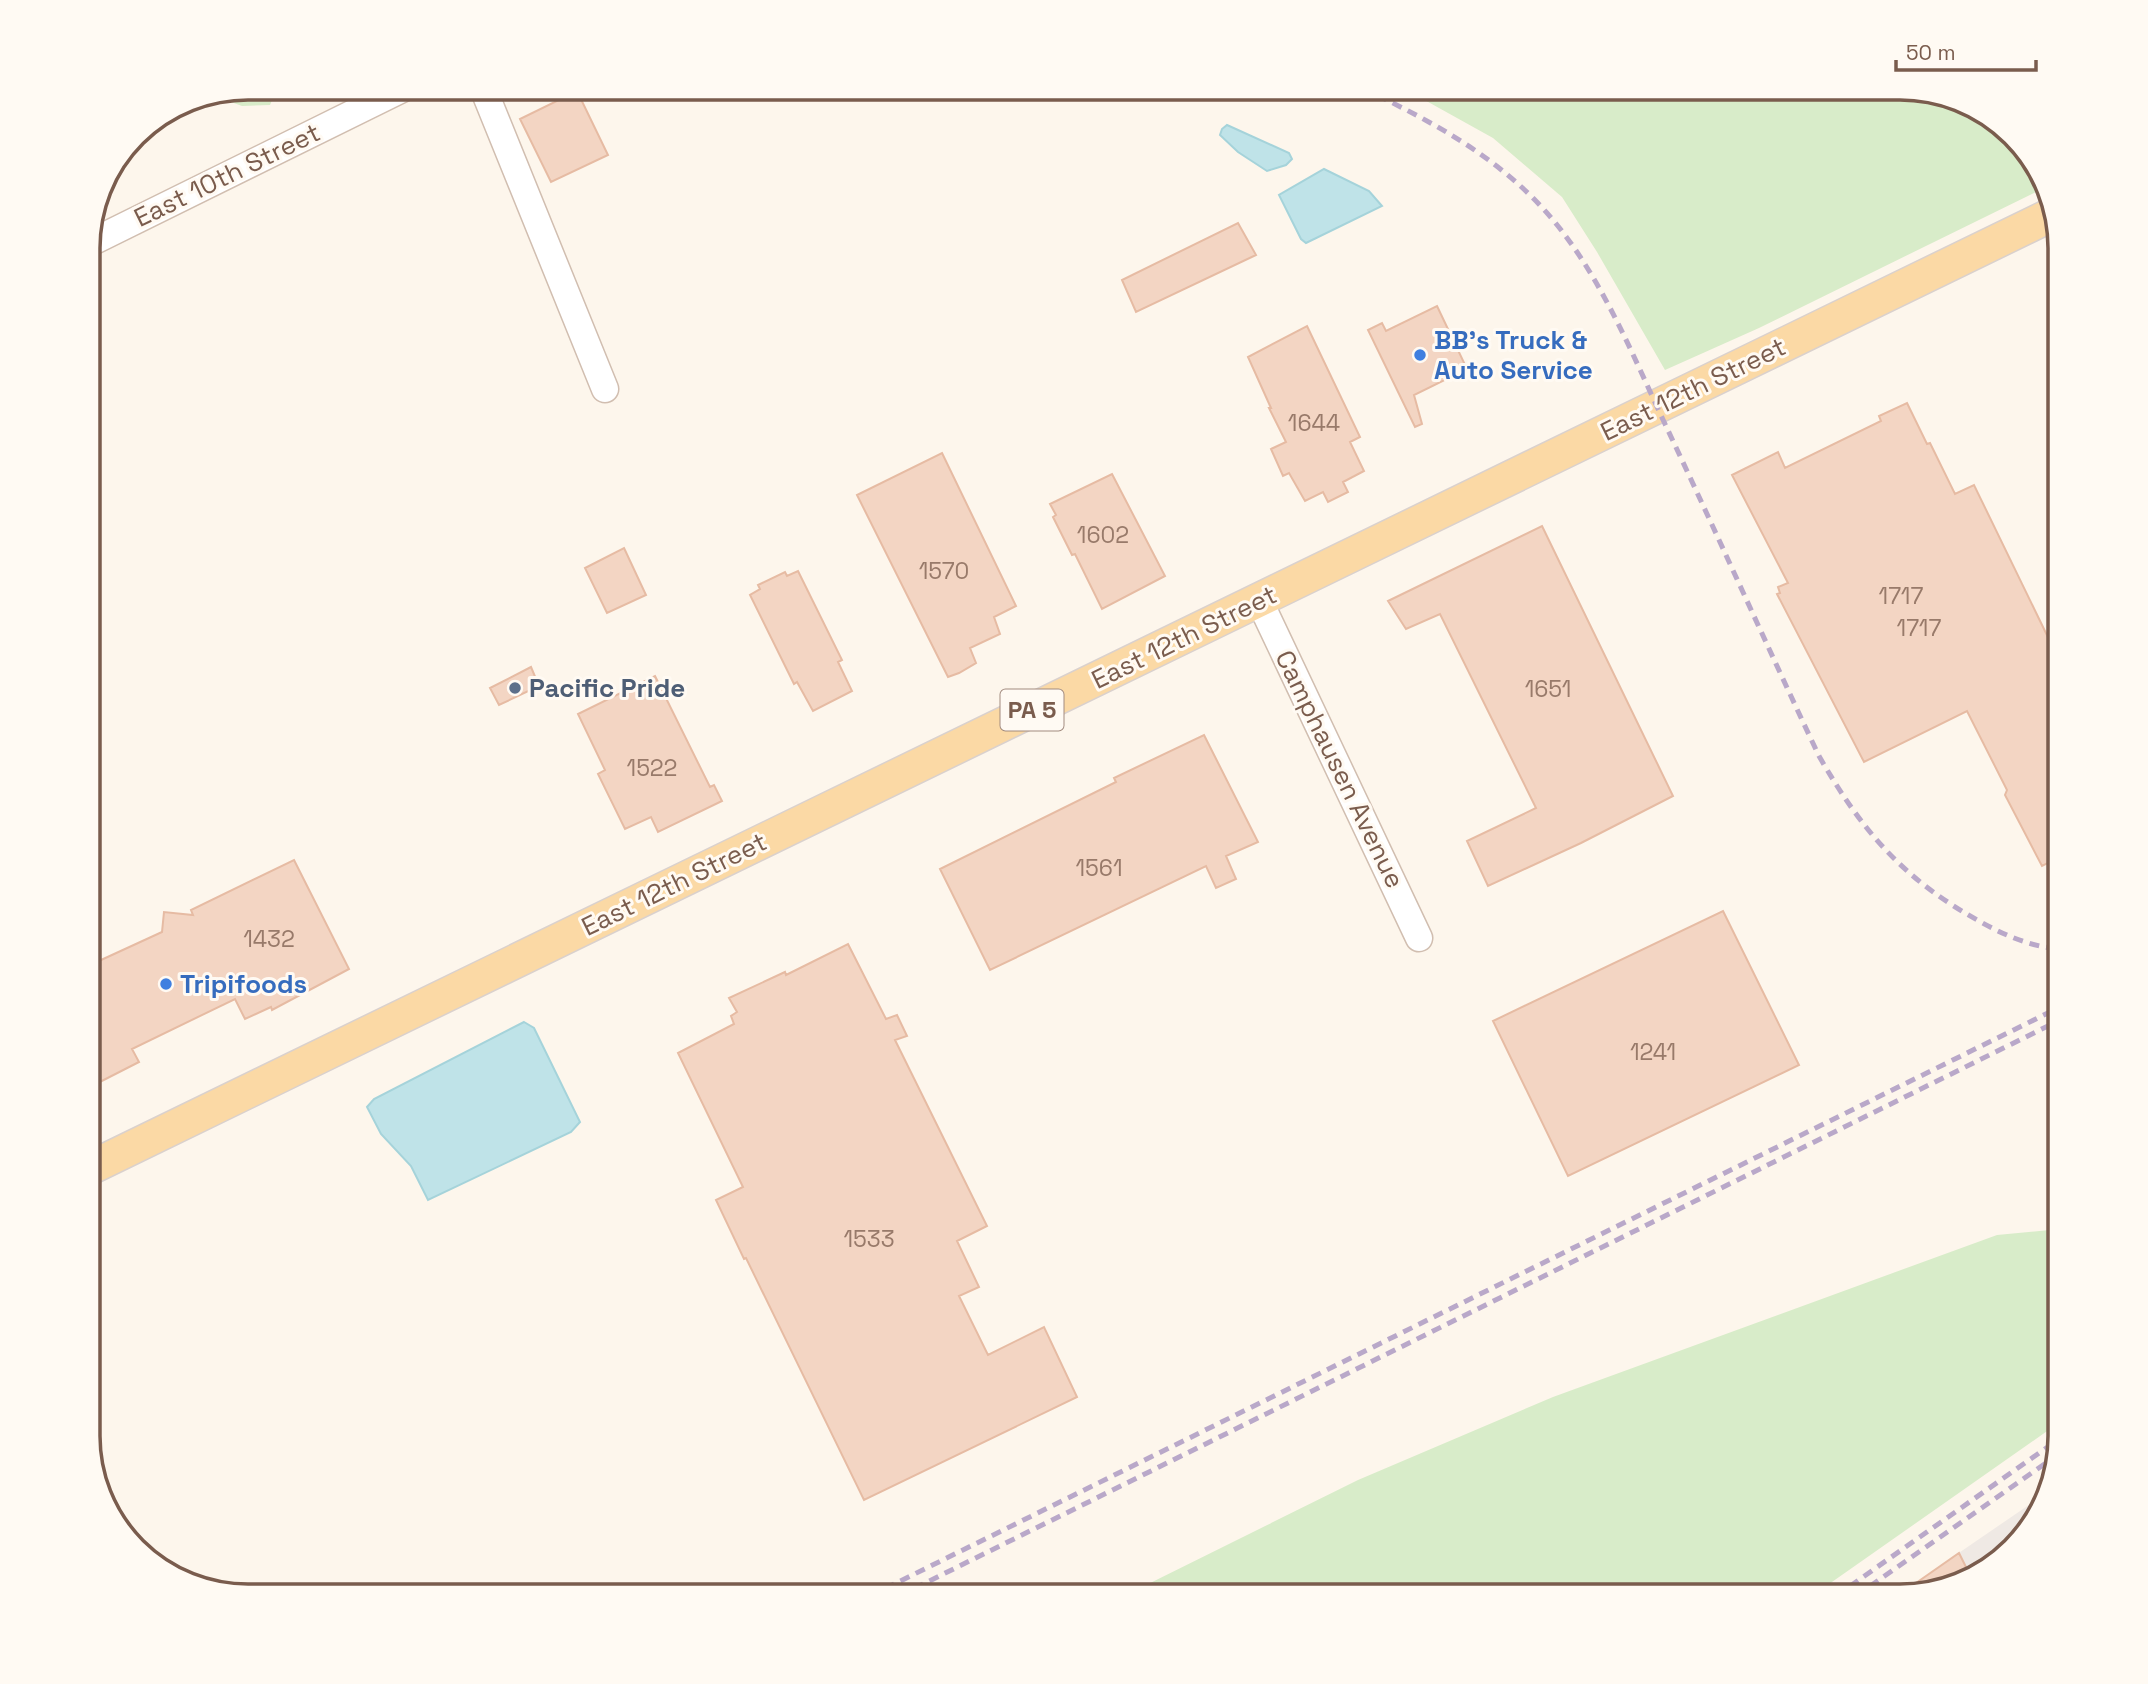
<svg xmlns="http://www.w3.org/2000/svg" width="2148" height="1684" viewBox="0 0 2148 1684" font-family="'Space Grotesk',sans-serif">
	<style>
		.industrial { fill: #efe9e4 }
		.green { fill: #d8ecc9 }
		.water { fill: #bfe3e8; stroke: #a5d3da; stroke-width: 2 }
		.building { fill: #f3d5c3; stroke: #e6bba3; stroke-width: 2 }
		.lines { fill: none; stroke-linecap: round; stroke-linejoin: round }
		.minor-casing { stroke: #d1beb0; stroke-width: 29 }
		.major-casing { stroke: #dad1cd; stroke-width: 36 }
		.minor { stroke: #fff; stroke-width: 26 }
		.major { stroke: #fbd9a5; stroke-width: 33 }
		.rail { stroke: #b9a8c9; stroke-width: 5; stroke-dasharray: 10 7; stroke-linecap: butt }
		.shop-dot { fill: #3f7fe0; stroke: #fffaf3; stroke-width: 2.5 }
		.service-dot { fill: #5c6f8a; stroke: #fffaf3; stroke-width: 2.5 }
		.labels { text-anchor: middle; stroke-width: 6; stroke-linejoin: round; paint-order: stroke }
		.number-label { font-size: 23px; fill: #987a6a }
		.shield { fill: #fffaf3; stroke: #a28b7f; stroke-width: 2 }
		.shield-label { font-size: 24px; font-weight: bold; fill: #7a5c4d }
		.street-label { font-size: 26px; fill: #7a5c4d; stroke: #fffaf3 }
		.shop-label { font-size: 26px; font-weight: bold; fill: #366cbe; stroke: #fffaf3; text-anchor: start }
		.service-label { font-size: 26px; font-weight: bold; fill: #4e5e75; stroke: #fffaf3; text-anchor: start }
		.rim { fill: none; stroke: #7a5c4d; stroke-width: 3.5 }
	</style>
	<rect width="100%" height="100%" fill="#fdf6ec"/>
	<path class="industrial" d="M2039,1498L2027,1534L1971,1580L1896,1596Z"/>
	<path class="green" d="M248,88H277L270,105L242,106L212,95Z
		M1403,88H1900L1998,121L2044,177L2046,187L1759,328L1665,370L1597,252L1562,197L1493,138Z
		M2060,1229V1422L1812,1596H1124L1358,1480L1553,1397L1997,1235Z"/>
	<path class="water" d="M1227,125L1289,153L1292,159L1286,165L1267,171L1238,152L1220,135L1222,129Z
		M1324,169L1369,191L1382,206L1306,243L1301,239L1279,195Z
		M524,1022L534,1028L580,1122L571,1132L428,1200L411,1166L381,1134L367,1107L374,1099Z"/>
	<path class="building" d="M577,91L608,155L551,182L520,119Z
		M1238,223L1256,255L1136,312L1122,280Z
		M1437,306L1467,369L1414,395L1422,424L1415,427L1368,330L1382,323L1386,331Z
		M1307,326L1360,437L1350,442L1364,471L1343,482L1348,492L1328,502L1323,492L1305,501L1289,473L1283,476L1271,449L1286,442L1269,408H1271L1248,357Z
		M1907,403L1927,444L1930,443L1955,494L1974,485L2060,662V857L2042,866L2005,795L2007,790L1967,711L1864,762L1777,594L1780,593L1778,587L1788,583L1732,475L1778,452L1785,468L1881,421L1879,416Z
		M942,453L1016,606L994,617L1000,634L970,648L976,663L959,673L948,677L857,495Z
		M1112,474L1165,576L1102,609L1075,554L1072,555L1053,517L1056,515L1050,504Z
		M1542,526L1673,796L1581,843L1488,886L1467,841L1536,808L1440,614L1406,629L1388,601Z
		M624,548L646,595L607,613L585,568Z
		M798,571L842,660L838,662L852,691L813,711L797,682L794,684L750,595L760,589L758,585L785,572L787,576Z
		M531,667L539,686L499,705L490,688Z
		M655,676L710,787L714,785L722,801L658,832L651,817L625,829L598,774L605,770L578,714Z
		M1204,735L1258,842L1226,856L1236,879L1216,888L1206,866L990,970L940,869L1116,782L1114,778Z
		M294,860L349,969L272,1010L271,1007L245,1019L235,999L132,1049L139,1062L88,1088V966L162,932L164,912L193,915L191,910Z
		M1723,911L1799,1065L1568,1176L1493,1021Z
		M848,944L886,1019L897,1015L907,1036L895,1040L987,1226L957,1241L979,1287L959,1296L988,1355L1044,1327L1077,1397L864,1500L746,1258L744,1259L716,1200L743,1187L678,1053L734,1024L731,1016L737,1012L729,998L785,972L786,975Z
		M1959,1553L1972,1579L1971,1580L1896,1597Z"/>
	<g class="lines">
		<defs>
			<path id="minor" d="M483,88L605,389
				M88,244L404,88
				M1259,600L1419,938"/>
			<path id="major" d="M88,1169L2053,214"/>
		</defs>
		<use href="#minor" class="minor-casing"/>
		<use href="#major" class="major-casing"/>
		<use href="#minor" class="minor"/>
		<use href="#major" class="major"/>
		<path class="rail" d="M1362,88C1423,117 1482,148 1531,196C1594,258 1628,345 1665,424C1717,534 1767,646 1819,756C1862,831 1903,879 1979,921C2004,935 2031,947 2060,949
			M870,1596L2060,1007
			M899,1596L2060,1020
			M1836,1596L2059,1439
			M1856,1596L2053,1458"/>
	</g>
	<g class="shop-dot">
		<circle cx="1420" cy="355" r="7"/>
		<circle cx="166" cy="984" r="7"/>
	</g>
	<circle class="service-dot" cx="515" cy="688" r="7"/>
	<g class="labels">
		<g class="number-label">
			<text x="1314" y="431">1644</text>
			<text x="1103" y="543">1602</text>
			<text x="944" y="579">1570</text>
			<text x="1901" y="604">1717</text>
			<text x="1919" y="636">1717</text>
			<text x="1548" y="697">1651</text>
			<text x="652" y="776">1522</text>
			<text x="1099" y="876">1561</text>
			<text x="269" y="947">1432</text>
			<text x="1653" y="1060">1241</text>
			<text x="869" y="1247">1533</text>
		</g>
		<rect class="shield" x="1000.5" y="689.5" width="63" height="41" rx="5"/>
		<g class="shield-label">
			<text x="1032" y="718">PA 5</text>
		</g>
		<g class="street-label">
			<text transform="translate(227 175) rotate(-26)" y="9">East 10th Street</text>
			<text transform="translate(1693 389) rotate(-26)" y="9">East 12th Street</text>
			<text transform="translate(1184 637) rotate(-26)" y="9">East 12th Street</text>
			<text transform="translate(1340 769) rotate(64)" y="9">Camphausen Avenue</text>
			<text transform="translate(674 884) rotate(-26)" y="9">East 12th Street</text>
		</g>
		<g class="shop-label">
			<text x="1434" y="349">BB's Truck &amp;<tspan x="1434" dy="30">Auto Service</tspan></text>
			<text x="180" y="993">Tripifoods</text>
		</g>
		<g class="service-label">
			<text x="529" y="697">Pacific Pride</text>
		</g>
	</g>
	<path d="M0 0H2148V1684H0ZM248 100H1900A148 148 0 0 1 2048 248V1436A148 148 0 0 1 1900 1584H248A148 148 0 0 1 100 1436V248A148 148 0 0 1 248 100Z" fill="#fffaf3" fill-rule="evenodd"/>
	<path class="rim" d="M248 100H1900A148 148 0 0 1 2048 248V1436A148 148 0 0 1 1900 1584H248A148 148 0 0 1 100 1436V248A148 148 0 0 1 248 100Z"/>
	<path d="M1896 60v10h140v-10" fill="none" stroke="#7a5c4d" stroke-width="3.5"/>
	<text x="1906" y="60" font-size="21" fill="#7a5c4d" stroke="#fffaf3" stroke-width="5" paint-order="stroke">50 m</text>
</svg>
